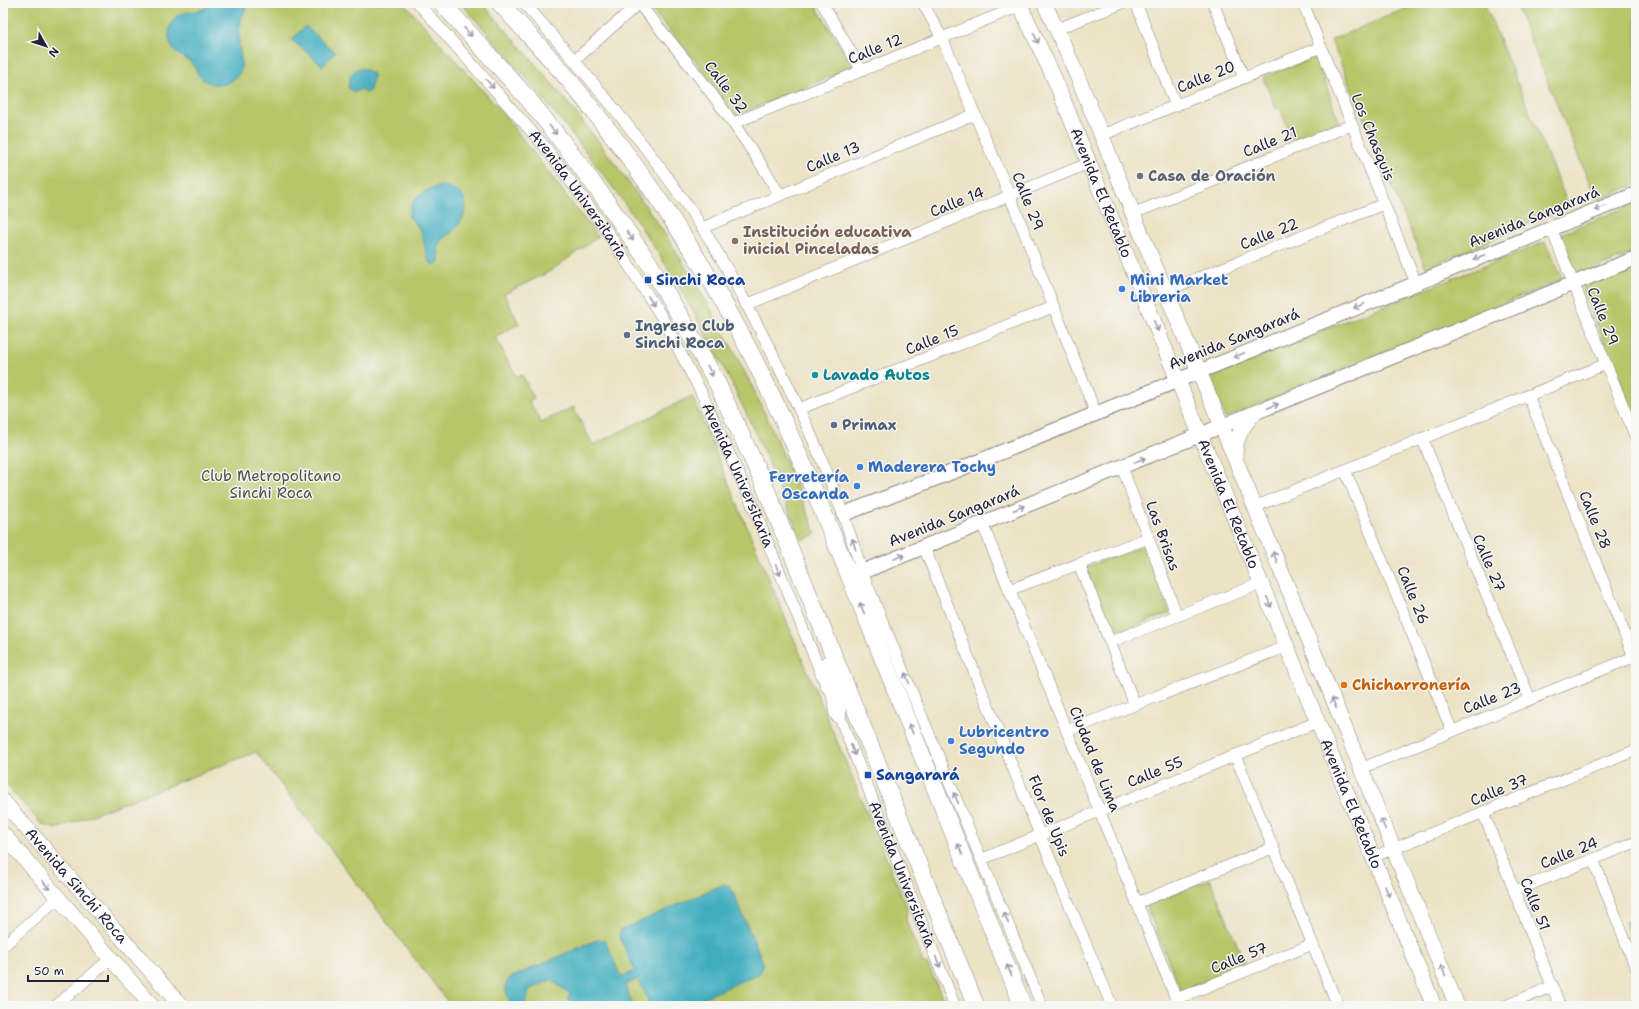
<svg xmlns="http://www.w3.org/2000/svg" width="1639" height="1009" viewBox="0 0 1639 1009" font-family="'Shantell Sans',sans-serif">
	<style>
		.green { fill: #b6c668; stroke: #6c7452 }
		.water { fill: #40adbf; stroke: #31687d }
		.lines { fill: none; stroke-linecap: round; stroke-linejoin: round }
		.minor-casing { stroke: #878280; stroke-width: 12 }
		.tertiary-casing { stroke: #878280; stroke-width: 16 }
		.secondary-casing { stroke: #878280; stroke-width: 16 }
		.primary-casing { stroke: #878280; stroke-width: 18 }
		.minor { stroke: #fff; stroke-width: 11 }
		.tertiary { stroke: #fff; stroke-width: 14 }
		.secondary { stroke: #fff; stroke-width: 15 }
		.primary { stroke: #fff; stroke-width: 17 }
		.oneway { stroke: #9c9ca7 }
		.worship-dot { fill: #6b7280; stroke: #f6f6f2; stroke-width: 1.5 }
		.education-dot { fill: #8d6e63; stroke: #f6f6f2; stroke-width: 1.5 }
		.transit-dot { fill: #1a4fb4; stroke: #f6f6f2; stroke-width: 1.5 }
		.shop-dot { fill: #3f7fe0; stroke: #f6f6f2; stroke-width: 1.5 }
		.service-dot { fill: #5c6f8a; stroke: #f6f6f2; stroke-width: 1.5 }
		.culture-dot { fill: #0f9aa8; stroke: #f6f6f2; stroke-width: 1.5 }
		.food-dot { fill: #e8710a; stroke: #f6f6f2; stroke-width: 1.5 }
		.labels { text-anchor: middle; stroke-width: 3; stroke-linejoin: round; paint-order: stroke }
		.street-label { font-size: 15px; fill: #22223b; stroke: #f6f6f2 }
		.worship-label { font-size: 15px; font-weight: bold; fill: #5b616d; stroke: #f6f6f2; text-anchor: start }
		.education-label { font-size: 15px; font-weight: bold; fill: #785e54; stroke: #f6f6f2; text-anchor: start }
		.transit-label { font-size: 15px; font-weight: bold; fill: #164399; stroke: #f6f6f2; text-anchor: start }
		.shop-label { font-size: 15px; font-weight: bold; fill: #366cbe; stroke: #f6f6f2; text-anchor: start }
		.service-label { font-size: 15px; font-weight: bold; fill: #4e5e75; stroke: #f6f6f2; text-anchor: start }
		.culture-label { font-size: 15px; font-weight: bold; fill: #0d838f; stroke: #f6f6f2; text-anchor: start }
		.park-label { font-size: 15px; fill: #4e5348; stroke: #f6f6f2 }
		.food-label { font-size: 15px; font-weight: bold; fill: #c56008; stroke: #f6f6f2; text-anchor: start }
	</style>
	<rect width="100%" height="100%" fill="#f6f6f2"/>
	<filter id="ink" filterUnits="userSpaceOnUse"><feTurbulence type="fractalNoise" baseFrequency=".025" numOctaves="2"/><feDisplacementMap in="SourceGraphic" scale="8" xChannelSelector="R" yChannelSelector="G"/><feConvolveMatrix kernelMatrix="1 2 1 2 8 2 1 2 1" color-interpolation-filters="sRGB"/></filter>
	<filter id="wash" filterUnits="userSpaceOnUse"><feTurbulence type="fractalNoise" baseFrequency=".012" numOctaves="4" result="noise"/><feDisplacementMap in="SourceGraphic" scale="16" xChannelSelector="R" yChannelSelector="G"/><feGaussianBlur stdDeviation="0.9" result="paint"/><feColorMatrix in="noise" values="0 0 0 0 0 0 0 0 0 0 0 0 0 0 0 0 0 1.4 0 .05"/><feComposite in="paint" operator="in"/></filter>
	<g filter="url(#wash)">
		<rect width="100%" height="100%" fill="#ece2c4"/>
		<path class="green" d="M3,3H404L502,112L598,237L549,272L504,294L519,324L495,337L517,378L522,375L534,398L529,401L541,423L573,407L593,445L692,396L907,908L906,920L923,963L928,965L946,1006H451L256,752L56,829L41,824L3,781Z
			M461,3H482C535,63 588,124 634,190C670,239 702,292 731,346C764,406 790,470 816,534L801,540C754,422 699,308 625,204C575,134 518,68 461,3Z
			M646,3H814L853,67L735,116L693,58Z
			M1419,3H1484L1569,207L1426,268L1331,40Z
			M1515,3H1636V184L1597,201Z
			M1316,57L1339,122L1292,140L1281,110L1275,107L1263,77Z
			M1636,203V252L1576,277L1560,234Z
			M1545,242L1563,279L1225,418L1207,376Z
			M1636,265V421L1582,287Z
			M1145,545L1170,613L1111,635L1086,567Z
			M1210,879L1245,964L1181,991L1146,906Z
			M1636,918V949L1625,922Z"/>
		<path class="water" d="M211,3H249C241,15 238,30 239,44C240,56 246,69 235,78C225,88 208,86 199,76C196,72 195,66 191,63C188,59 185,59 181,56C170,50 166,36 171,25C180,4 199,18 211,3Z
			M305,26L335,52L323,66L292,40Z
			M357,69H365L373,74V80L369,92L366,93L361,89L356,92H353L348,87L351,74Z
			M442,186C470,190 472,210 455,229C451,234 442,237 439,244C437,250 440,256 439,262L435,265L430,263C421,243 428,234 409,217C409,198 425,189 442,186Z
			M724,884L728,885L732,890L763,962V967L760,973L685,1006H651L638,979L625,985L633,1006H566L570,994L551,980L529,990L526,1006H512C508,996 501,987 510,978L594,941L600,939L606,942L621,977L635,971L619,935L621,930Z"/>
	</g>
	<g filter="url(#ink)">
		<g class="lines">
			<defs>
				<g id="minor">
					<path id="s1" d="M418,3L546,148L607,231L661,316L701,392L750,499L827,688"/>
					<path d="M524,3C587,74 649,147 701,226C723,259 741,294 759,328C800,407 837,487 862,572L1042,1006"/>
					<path d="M638,3C691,64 739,126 780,195"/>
					<path d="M822,3L862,71"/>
					<path d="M923,3L942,38L1010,196L1096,414"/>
					<path d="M1136,3L1176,106"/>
					<path d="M1213,3L1244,78"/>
					<path d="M1303,3L1416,283"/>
					<path d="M1057,29L1123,3"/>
					<path d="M575,60L639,3"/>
					<path d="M734,123L1027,3"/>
					<path d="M1102,135L1321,47"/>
					<path d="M1132,214L1351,125"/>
					<path d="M702,228L975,114"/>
					<path d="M1551,228L1636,438"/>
					<path d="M1165,291L1384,204"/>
					<path d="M746,305L1089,163"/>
					<path d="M1528,395L1634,657"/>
					<path d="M799,409L1053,307"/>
					<path d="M1422,438L1530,699"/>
					<path d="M1122,467L1177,616"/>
					<path d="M1345,470L1452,731"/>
					<path d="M1254,507L1606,364"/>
					<path d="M982,523L1179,1006"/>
					<path d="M924,547L1040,835L1112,1006"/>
					<path d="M1079,564L1135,705"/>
					<path d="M1009,590L1148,538"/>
					<path d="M1110,642L1262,583"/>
					<path id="s2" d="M836,708L955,1006"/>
					<path d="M1067,731L1288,646"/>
					<path d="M1235,755L1338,1006"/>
					<path d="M1360,769L1636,656"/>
					<path d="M1483,812L1560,1006"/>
					<path d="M1373,857L1636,750"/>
					<path d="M982,859L1317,722"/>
					<path d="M1593,859L1636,968"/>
					<path d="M1514,891L1636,842"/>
					<path d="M1137,903L1272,848"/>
					<path d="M3,946L58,898"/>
					<path d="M1176,999L1313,944"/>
					<path d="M56,1006L110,959"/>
					<path d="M1505,1006L1553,986"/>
				</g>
				<path id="tertiary" d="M844,514L960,469L1636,194
					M862,572L1636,258"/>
				<g id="secondary">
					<path id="s3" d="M1019,3L1055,80L1434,1006"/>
					<path d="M1044,3C1085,86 1115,174 1152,259C1257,507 1356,757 1457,1006"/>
					<path d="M1235,456C1235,438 1242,427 1254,413"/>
					<path id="s4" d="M3,801L181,1006"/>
					<path d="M3,834L152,1006"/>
				</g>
				<path id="primary" d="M442,3L529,100L561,140L604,198L649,263L681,318L717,383L763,482L976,1006
					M500,3C523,29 547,54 569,80C622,145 671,214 714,286C777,393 822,509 869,624C920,751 972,879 1023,1006
					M828,664L835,694L838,714"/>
			</defs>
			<use href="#minor" class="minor-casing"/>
			<use href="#tertiary" class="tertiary-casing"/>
			<use href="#secondary" class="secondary-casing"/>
			<use href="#primary" class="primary-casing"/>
			<use href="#minor" class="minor"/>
			<use href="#tertiary" class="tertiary"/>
			<use href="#secondary" class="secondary"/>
			<use href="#primary" class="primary"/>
		</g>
		<defs><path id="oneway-shaft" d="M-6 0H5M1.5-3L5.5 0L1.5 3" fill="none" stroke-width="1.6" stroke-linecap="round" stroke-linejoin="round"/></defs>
		<g class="oneway">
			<use href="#oneway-shaft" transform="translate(468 32) rotate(48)"/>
			<use href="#oneway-shaft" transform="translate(1036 38) rotate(65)"/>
			<use href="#oneway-shaft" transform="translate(490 84) rotate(48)"/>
			<use href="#oneway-shaft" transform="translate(553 130) rotate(51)"/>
			<use href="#oneway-shaft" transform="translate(1600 208) rotate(158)"/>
			<use href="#oneway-shaft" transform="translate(630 236) rotate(55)"/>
			<use href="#oneway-shaft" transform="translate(1479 257) rotate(158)"/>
			<use href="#oneway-shaft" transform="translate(651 301) rotate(59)"/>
			<use href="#oneway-shaft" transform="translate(1359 306) rotate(158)"/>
			<use href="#oneway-shaft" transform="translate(1156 326) rotate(68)"/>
			<use href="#oneway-shaft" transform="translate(1239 355) rotate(158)"/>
			<use href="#oneway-shaft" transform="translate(710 371) rotate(62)"/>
			<use href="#oneway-shaft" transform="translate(1273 406) rotate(-22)"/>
			<use href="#oneway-shaft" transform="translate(1140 460) rotate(-22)"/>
			<use href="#oneway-shaft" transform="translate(1019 508) rotate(-22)"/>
			<use href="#oneway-shaft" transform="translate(854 544) rotate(-107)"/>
			<use href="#oneway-shaft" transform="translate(899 557) rotate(-22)"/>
			<use href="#oneway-shaft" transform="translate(1275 557) rotate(-112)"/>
			<use href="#oneway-shaft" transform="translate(778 570) rotate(67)"/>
			<use href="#oneway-shaft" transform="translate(1269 602) rotate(67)"/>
			<use href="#oneway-shaft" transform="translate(862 608) rotate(-112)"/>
			<use href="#oneway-shaft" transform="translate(907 678) rotate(-113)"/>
			<use href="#oneway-shaft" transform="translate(1334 703) rotate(-112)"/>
			<use href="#oneway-shaft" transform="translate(911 729) rotate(-112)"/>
			<use href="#oneway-shaft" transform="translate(853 750) rotate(68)"/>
			<use href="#oneway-shaft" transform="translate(956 798) rotate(-113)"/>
			<use href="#oneway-shaft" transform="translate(1383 824) rotate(-112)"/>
			<use href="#oneway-shaft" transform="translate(960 849) rotate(-112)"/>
			<use href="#oneway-shaft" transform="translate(46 885) rotate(50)"/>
			<use href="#oneway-shaft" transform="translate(1387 891) rotate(68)"/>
			<use href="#oneway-shaft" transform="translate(1006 918) rotate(-112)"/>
			<use href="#oneway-shaft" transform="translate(938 962) rotate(68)"/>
			<use href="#oneway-shaft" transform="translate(1009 970) rotate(-112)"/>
			<use href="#oneway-shaft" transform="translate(1443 970) rotate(-112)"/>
		</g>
	</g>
	<circle class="worship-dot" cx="1140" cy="176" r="4"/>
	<circle class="education-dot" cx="735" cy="241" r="4"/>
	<g class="transit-dot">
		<rect x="644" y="276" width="8" height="8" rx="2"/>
		<rect x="864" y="771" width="8" height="8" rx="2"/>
	</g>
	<g class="shop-dot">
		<circle cx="1122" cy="289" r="4"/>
		<circle cx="860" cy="467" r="4"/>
		<circle cx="857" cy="486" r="4"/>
		<circle cx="951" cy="741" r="4"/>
	</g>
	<g class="service-dot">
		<circle cx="627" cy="335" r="4"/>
		<circle cx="834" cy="425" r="4"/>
	</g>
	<circle class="culture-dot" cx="815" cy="375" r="4"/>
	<circle class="food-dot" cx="1344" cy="685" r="4"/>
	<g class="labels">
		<g class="street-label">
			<text transform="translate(875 49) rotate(-22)" y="5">Calle 12</text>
			<text transform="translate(1206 77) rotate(-22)" y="5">Calle 20</text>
			<text transform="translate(726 87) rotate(53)" y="5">Calle 32</text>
			<text transform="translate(1373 137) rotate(68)" y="5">Los Chasquis</text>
			<text transform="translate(1270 142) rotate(-22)" y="5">Calle 21</text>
			<text transform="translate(833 157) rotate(-23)" y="5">Calle 13</text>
			<text dy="5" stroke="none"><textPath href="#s3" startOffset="207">Avenida El Retablo</textPath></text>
			<text dy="5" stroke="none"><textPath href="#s1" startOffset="250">Avenida Universitaria</textPath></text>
			<text transform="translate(1028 201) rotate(68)" y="5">Calle 29</text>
			<text transform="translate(957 202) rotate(-22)" y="5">Calle 14</text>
			<text transform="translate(1534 217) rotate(-22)" y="5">Avenida Sangarará</text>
			<text transform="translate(1269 234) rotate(-22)" y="5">Calle 22</text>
			<text transform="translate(1603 316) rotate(68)" y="5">Calle 29</text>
			<text transform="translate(1234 339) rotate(-22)" y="5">Avenida Sangarará</text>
			<text transform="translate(932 340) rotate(-22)" y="5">Calle 15</text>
			<text dy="5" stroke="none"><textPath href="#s1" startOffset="574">Avenida Universitaria</textPath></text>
			<text dy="5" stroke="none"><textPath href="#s3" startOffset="543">Avenida El Retablo</textPath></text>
			<text transform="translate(954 516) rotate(-22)" y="5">Avenida Sangarará</text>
			<text transform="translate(1595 520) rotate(68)" y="5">Calle 28</text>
			<text transform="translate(1163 536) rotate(70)" y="5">Las Brisas</text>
			<text transform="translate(1489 563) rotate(67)" y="5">Calle 27</text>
			<text transform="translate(1413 595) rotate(68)" y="5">Calle 26</text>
			<text transform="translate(1492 698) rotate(-22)" y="5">Calle 23</text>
			<text transform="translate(1095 759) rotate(68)" y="5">Ciudad de Lima</text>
			<text transform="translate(1155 772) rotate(-22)" y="5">Calle 55</text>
			<text transform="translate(1499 790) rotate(-22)" y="5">Calle 37</text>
			<text dy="5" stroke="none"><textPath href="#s3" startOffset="867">Avenida El Retablo</textPath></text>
			<text transform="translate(1049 816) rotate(68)" y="5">Flor de Upis</text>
			<text transform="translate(1569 853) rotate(-22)" y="5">Calle 24</text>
			<text dy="5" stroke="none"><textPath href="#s2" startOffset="179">Avenida Universitaria</textPath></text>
			<text dy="5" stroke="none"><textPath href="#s4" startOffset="112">Avenida Sinchi Roca</textPath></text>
			<text transform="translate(1535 904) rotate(68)" y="5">Calle 51</text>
			<text transform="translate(1239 958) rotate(-22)" y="5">Calle 57</text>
		</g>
		<g class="worship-label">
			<text x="1148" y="181">Casa de Oración</text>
		</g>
		<g class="education-label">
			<text x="743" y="237">Institución educativa<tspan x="743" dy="17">inicial Pinceladas</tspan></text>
		</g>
		<g class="transit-label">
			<text x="656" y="285">Sinchi Roca</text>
			<text x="876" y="780">Sangarará</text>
		</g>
		<g class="shop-label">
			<text x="1130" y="285">Mini Market<tspan x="1130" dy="17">Libreria</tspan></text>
			<text x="868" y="472">Maderera Tochy</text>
			<text x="849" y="482" text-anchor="end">Ferretería<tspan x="849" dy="17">Oscanda</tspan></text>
			<text x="959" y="737">Lubricentro<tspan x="959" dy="17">Segundo</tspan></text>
		</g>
		<g class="service-label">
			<text x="635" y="331">Ingreso Club<tspan x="635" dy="17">Sinchi Roca</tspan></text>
			<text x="842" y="430">Primax</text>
		</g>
		<g class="culture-label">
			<text x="823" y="380">Lavado Autos</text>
		</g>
		<g class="park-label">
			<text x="271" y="481">Club Metropolitano<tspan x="271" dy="17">Sinchi Roca</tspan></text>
		</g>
		<g class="food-label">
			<text x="1352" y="690">Chicharronería</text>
		</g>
	</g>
	<rect width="1639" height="1009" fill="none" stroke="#f6f6f2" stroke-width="16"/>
	<g transform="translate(46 46) rotate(129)" stroke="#f6f6f2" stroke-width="3" paint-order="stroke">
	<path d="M0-3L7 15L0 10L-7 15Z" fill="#22223b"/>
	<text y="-6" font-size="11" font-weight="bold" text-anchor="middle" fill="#22223b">N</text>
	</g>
	<path d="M28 975v6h80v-6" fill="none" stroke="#22223b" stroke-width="2"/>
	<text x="34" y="975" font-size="12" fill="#22223b" stroke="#f6f6f2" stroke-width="3" paint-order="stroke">50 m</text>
</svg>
